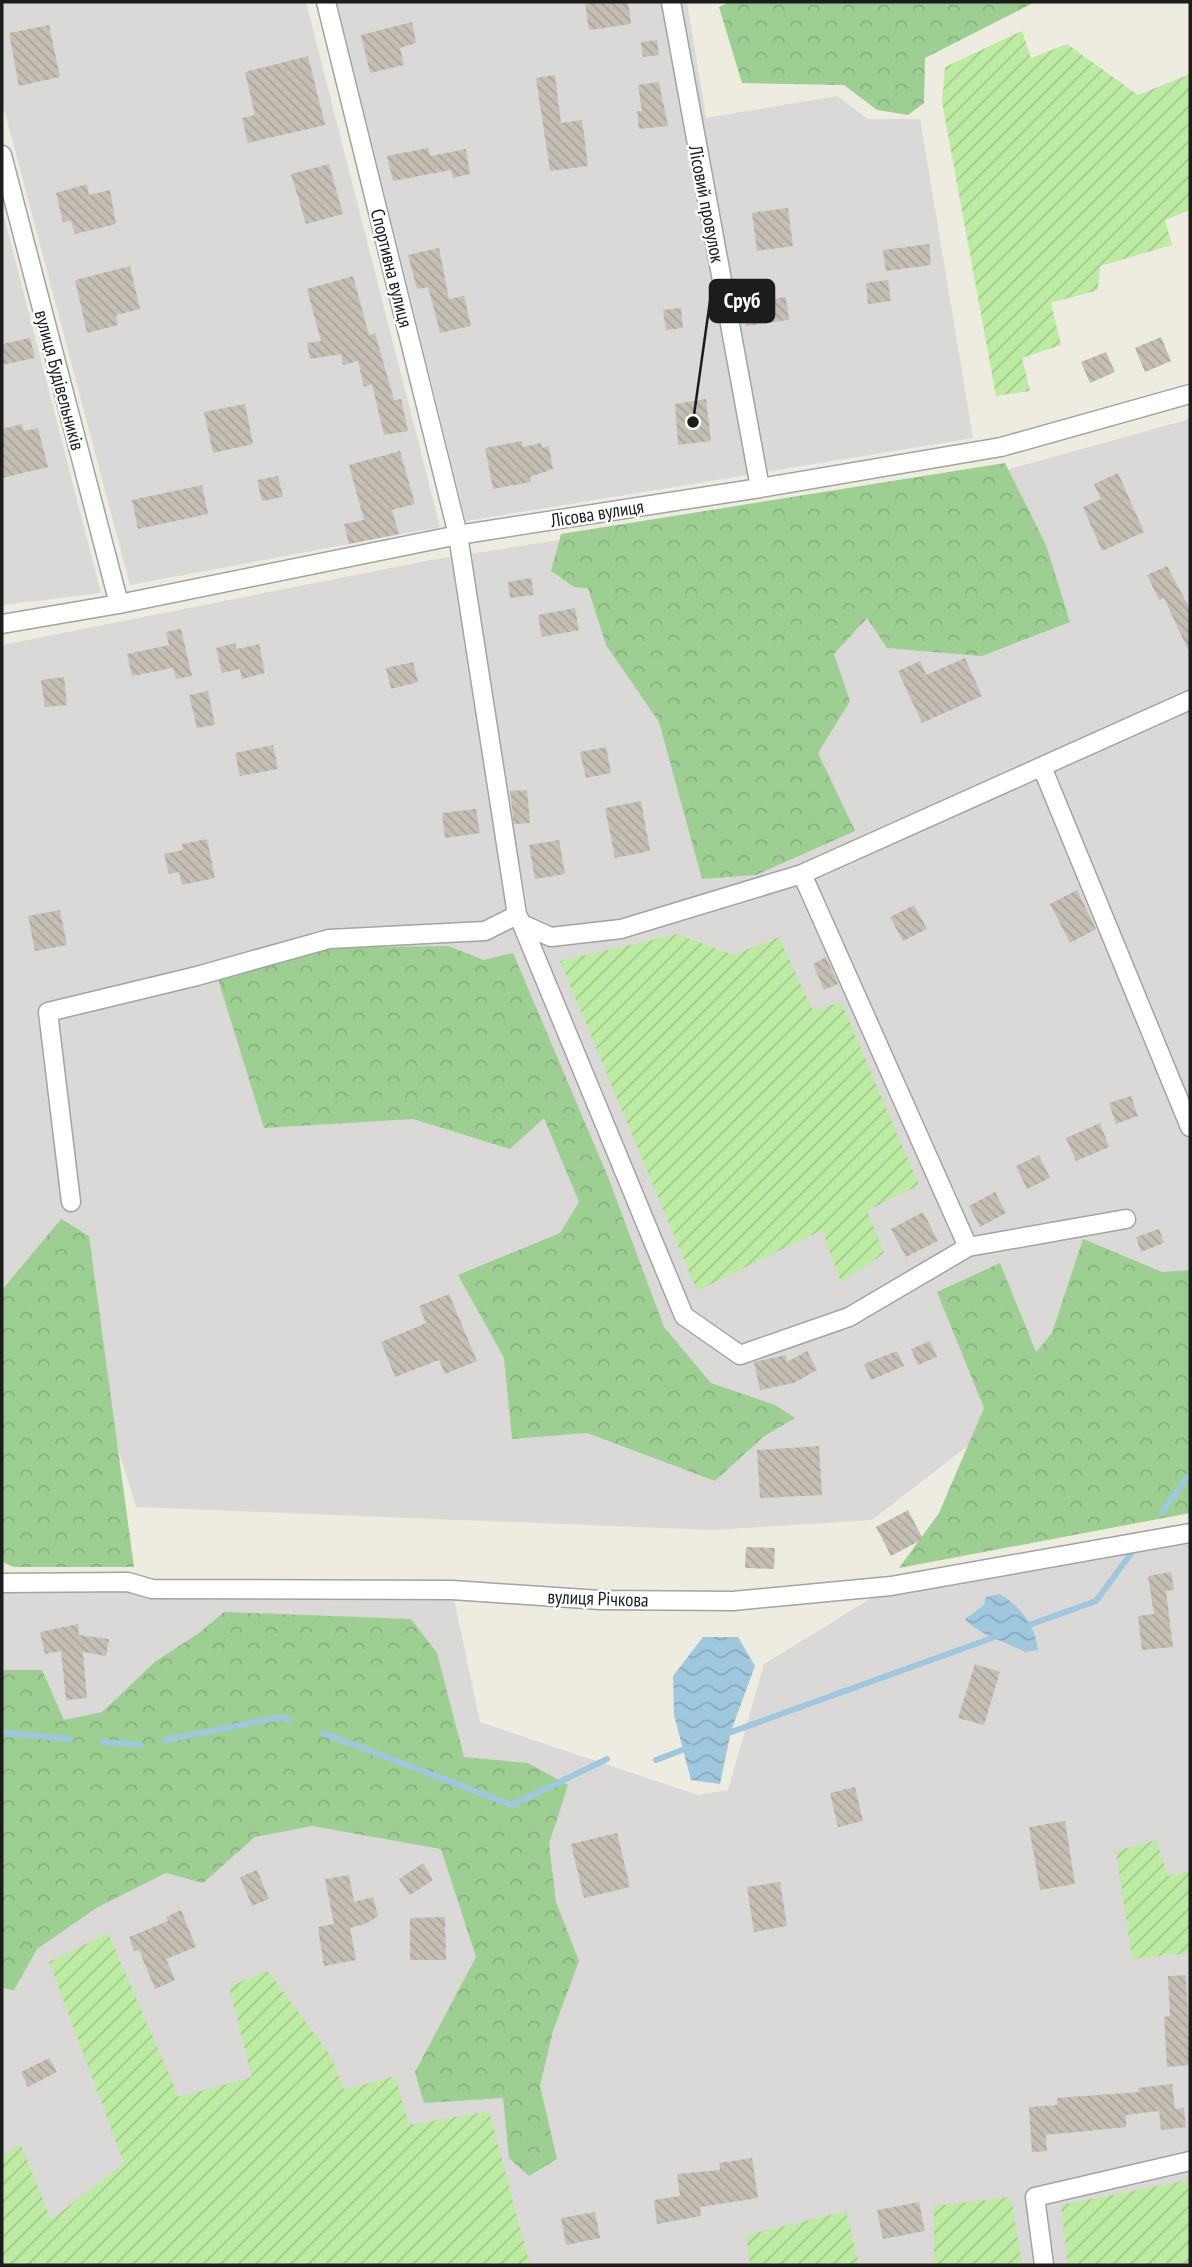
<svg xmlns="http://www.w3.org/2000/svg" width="1192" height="2267" viewBox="0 0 1192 2267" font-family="'PT Sans Narrow',sans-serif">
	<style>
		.residential { fill: #dad9d8 }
		.forest { fill: url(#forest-crowns) }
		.garden { fill: url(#garden-furrows) }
		.water { fill: url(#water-waves) }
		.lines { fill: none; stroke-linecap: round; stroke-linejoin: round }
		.stream { stroke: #9fc7dd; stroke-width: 6 }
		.building { fill: url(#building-back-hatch) }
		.street-casing { stroke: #a3a3a3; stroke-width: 21 }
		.street { stroke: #fff; stroke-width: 18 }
		.labels { text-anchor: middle; stroke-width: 5; stroke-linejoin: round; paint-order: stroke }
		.street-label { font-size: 19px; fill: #1c1c1c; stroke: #fff }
		.leader { fill: none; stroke: #1c1c1c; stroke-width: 2.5 }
		.callout-dot { fill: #1c1c1c; stroke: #fff; stroke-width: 2.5 }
		.callout { fill: #1c1c1c; stroke: #1c1c1c; stroke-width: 2.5 }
		.callout-label { font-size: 21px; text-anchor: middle; font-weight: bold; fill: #fff }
	</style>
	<defs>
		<pattern id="forest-crowns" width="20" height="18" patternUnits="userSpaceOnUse" patternTransform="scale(1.75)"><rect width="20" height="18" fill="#9dcf93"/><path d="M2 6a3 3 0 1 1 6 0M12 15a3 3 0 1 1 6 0" fill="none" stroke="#87b17e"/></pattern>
		<pattern id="garden-furrows" width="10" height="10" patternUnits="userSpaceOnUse" patternTransform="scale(1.75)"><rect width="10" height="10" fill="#bdeba3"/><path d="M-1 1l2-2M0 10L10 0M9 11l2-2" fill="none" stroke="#a2c98c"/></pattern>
		<pattern id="water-waves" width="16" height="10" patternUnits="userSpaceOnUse" patternTransform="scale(1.75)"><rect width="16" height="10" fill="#9fc7dd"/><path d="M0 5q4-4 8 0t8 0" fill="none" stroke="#88aabd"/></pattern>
		<pattern id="building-back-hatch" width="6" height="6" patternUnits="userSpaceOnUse" patternTransform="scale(1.75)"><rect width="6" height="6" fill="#c5beb4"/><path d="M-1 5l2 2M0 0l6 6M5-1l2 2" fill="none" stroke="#a9a39a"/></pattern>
	</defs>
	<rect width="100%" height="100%" fill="#eeebe0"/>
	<path class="residential" d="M2,2H306L440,527L130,585L2,101Z
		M337,2H687L706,118L837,96L868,119H920L973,438L466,521Z
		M2,209L101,593L2,605Z
		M1190,419V1274L872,1520L714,1530L136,1507L79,1322L2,1327V645L431,560L999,472Z
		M1190,1533V2265H2V1583L452,1590L480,1722L698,1795L728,1790L764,1664L891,1586Z"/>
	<path class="forest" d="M729,2H1035L925,58L924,103L908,115L877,110L844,85L742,83L719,7Z
		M1005,463L1046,545L1070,622L982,656L887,648L867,618L834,654L850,701L818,753L855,831L756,875L702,879L659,722L606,645L588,588L574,587L551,571L561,534Z
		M448,946L484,960L513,953L608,1177L664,1327L711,1383L775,1405L795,1418L763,1437L715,1481L587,1433L512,1439L504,1358L458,1275L560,1233L579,1202L544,1118L510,1149L413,1119L264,1128L218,979L299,948Z
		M61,1219L89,1236L134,1567H14L2,1562V1290Z
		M1083,1239L1162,1272L1190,1270V1513L899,1568L939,1513L984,1408L937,1292L1000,1263L1036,1352L1052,1333Z
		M224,1612L411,1619L437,1653L464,1757L528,1763L568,1785L549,1844L556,1902L579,1961L553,2031L540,2086L557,2159L529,2176L509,2158L503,2098L424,2103L415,2072L476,1957L441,1849L312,1826L255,1837L203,1883L166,1873L98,1907L37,1949L14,1990L2,1988V1670H42L64,1720L102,1712L156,1661L199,1633Z"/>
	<path class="garden" d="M1022,31L1031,58L1067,44L1138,95L1190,74V210L1165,220L1172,245L1100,266L1098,290L1051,303L1061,345L1022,358L1030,391L996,396L942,102L945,67Z
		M677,934L733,955L779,937L813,1011L841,1002L919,1185L867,1211L884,1253L841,1283L822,1230L697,1291L560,961Z
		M1156,1840L1168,1876L1190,1871V1953L1132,1959L1116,1851Z
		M108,1933L179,2097L252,2077L229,1987L267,1970L331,2056L344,2090L395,2076L409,2125L489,2111L530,2265H2V2154L21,2145L51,2220L124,2163L49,1962Z
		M1188,2180L1190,2265H1068L1061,2205Z
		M1011,2197L1022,2265H934V2206Z
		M846,2211L859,2265H750L746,2235Z"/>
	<path class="water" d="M1000,1594C1021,1607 1035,1625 1038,1650L1025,1652C1005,1641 978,1635 965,1619L984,1605L986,1597Z
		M703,1637H738L755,1666L731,1731L720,1784L691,1780L674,1715L673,1676Z"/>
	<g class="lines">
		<path class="stream" d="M1162,1512L1190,1474
			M1023,1627L1096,1601L1135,1548
			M2,1733L70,1739
			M323,1733L512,1805L607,1759
			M723,1735L1003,1634
			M165,1740L281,1717L289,1720
			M103,1742L140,1745
			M656,1760L690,1747"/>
	</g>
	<path class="building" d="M585,2H628L631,24L589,30Z
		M412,22L416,43L400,48L404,65L370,73L361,35Z
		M49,25L60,77L19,86L9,33Z
		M657,40L659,55L643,57L641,42Z
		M308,56L325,125L248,143L242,118L255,115L245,72Z
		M555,75L561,123L582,120L588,166L550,171L536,78Z
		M659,82L668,126L639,129L637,111H642L638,85Z
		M428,148L430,156L466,149L470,174L453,178L451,170L393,181L387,156Z
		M329,164L343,214L306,224L291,174Z
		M87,184L89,195L110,190L116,224L75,234L71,221L63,222L56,193Z
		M788,208L793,246L757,251L752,213Z
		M929,244L931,265L886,271L883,250Z
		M439,248L449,299L464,296L471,326L440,333L428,287L417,289L408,255Z
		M130,266L140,309L116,315L118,325L87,333L75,280Z
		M353,276L369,335L375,333L394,400L401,399L408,431L384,435L372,384L364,387L358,361L343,365L341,354L310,359L307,343L321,341L307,289Z
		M888,280L891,301L868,304L866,283Z
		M786,297L789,320L746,326L743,303Z
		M681,308L683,328L666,330L663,310Z
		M1161,337L1171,361L1145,372L1135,348Z
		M30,338L35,358L2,365V344Z
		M1106,352L1115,372L1090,383L1081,362Z
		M706,399L711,441L678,445L675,404Z
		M245,404L253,444L213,453L204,412Z
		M22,424L24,431L38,428L48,467L2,478V429Z
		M522,441L523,447L541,443L542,448L549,446L553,469L530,477L531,482L493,489L485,448Z
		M400,451L415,504L392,510L399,534L349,544L344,524L364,520L349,465Z
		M1118,473L1144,532L1102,551L1083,507L1101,499L1094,484Z
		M278,476L283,497L262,501L257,480Z
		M202,485L208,514L138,529L132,500Z
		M1167,566L1190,609V654L1164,598L1159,600L1147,575Z
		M531,578L534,595L510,598L508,582Z
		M575,608L579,630L542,637L538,615Z
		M181,629L192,676L176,679L173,668L132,676L127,654L169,645L166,632Z
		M235,643L237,649L259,644L265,673L242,679L240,669L222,673L216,648Z
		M965,658L982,696L922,723L898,671L920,661L926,675Z
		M413,662L418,682L391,689L386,668Z
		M64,677L67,705L45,707L41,680Z
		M208,691L215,725L197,728L189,695Z
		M273,745L278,769L240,776L235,753Z
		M606,747L611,773L586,778L580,752Z
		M527,790L530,823L514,824L510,791Z
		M641,801L650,851L615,858L605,808Z
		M476,809L480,833L445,838L442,813Z
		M207,839L215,878L182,885L179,872L169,874L164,854L183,850L182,844Z
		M559,840L565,874L535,879L529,845Z
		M1077,890L1096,929L1070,943L1050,904Z
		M914,905L927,929L903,941L890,917Z
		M60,910L67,945L35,951L28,916Z
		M826,957L838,984L824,990L813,964Z
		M1131,1096L1138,1116L1116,1124L1109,1103Z
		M1100,1123L1109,1147L1076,1161L1066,1138Z
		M1039,1155L1050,1178L1027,1189L1016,1166Z
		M995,1192L1006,1213L980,1227L969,1206Z
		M923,1212L938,1241L906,1257L891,1229Z
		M1159,1229L1164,1243L1141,1252L1136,1237Z
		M449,1294L477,1361L445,1374L439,1360L395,1377L381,1342L426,1323L419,1306Z
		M930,1341L937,1357L918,1365L911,1349Z
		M807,1351L817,1370L794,1383L760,1390L754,1362L786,1355L787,1362Z
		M897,1351L904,1366L871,1380L864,1364Z
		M819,1446L822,1495L760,1498L757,1450Z
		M908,1510L923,1539L891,1556L876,1527Z
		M746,1547L775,1548L774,1569L745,1568Z
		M1171,1572L1174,1590L1166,1591L1173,1647L1142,1650L1138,1616L1154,1614L1148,1576Z
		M78,1624L79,1635L109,1639L106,1656L83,1652L87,1698L66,1700L61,1651L45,1654L40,1632Z
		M975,1664L1000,1672L984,1725L958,1718Z
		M855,1787L863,1821L838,1827L830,1793Z
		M1065,1821L1075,1884L1040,1890L1029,1827Z
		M617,1833L630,1887L584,1898L571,1844Z
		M423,1863L433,1880L410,1895L399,1879Z
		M257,1870L269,1899L252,1906L240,1877Z
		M349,1875L354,1902L373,1897L378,1916L366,1924L350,1928L356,1960L324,1966L318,1927L334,1924L325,1879Z
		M780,1882L787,1926L754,1932L747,1887Z
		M181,1910L196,1947L166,1959L175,1980L155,1989L139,1950L134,1951L129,1937L168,1921L166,1917Z
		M445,1917L446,1960H410V1918Z
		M1186,1975L1190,2065L1167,2067L1164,2017L1170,2016L1168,1976Z
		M49,2058L57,2072L28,2087L21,2072Z
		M1172,2084L1175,2109L1184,2108L1186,2127L1161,2130L1159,2111L1126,2115V2127L1046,2135L1047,2151L1032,2152L1029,2107L1057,2105V2098L1139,2092L1138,2088Z
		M752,2158L758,2198L700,2207L701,2216L657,2224L654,2200L680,2196L677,2174L720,2170L719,2163Z
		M919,2202L925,2231L883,2239L877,2210Z
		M595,2212L600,2238L566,2245L561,2218Z"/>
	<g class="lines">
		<defs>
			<path id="street" d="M326,2L458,535L517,915L522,924L551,937L621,929L802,874L1190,700
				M671,2L760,488
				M2,155L119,604
				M2,624L119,604L458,535L760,488L1001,447L1190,394
				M1042,767L1190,1127
				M802,874L968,1247
				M522,924L684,1316L740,1355L849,1317L968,1247L1126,1219
				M71,1202L48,1012L197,976L329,939L485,931L517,915
				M2,1583L128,1582L152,1589L452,1590L600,1600L733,1601L891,1586L1190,1533
				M1044,2265L1035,2197L1190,2161"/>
		</defs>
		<use href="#street" class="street-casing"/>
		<use href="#street" class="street"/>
	</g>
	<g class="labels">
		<g class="street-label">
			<text transform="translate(707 204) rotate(79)" y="7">Лісовий провулок</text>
			<text transform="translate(392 268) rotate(76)" y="7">Спортивна вулиця</text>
			<text transform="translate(60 380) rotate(75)" y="7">вулиця Будівельників</text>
			<text transform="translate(597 513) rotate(-9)" y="7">Лісова вулиця</text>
			<text transform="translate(598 1598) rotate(2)" y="7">вулиця Річкова</text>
		</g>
	</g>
	<path class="leader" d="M693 422L710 301"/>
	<circle class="callout-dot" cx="693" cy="422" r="7"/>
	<rect class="callout" x="710" y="280" width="64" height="42" rx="7"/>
	<g class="callout-label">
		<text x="742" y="308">Сруб</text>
	</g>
	<rect width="1192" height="2267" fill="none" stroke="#1c1c1c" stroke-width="7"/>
</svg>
